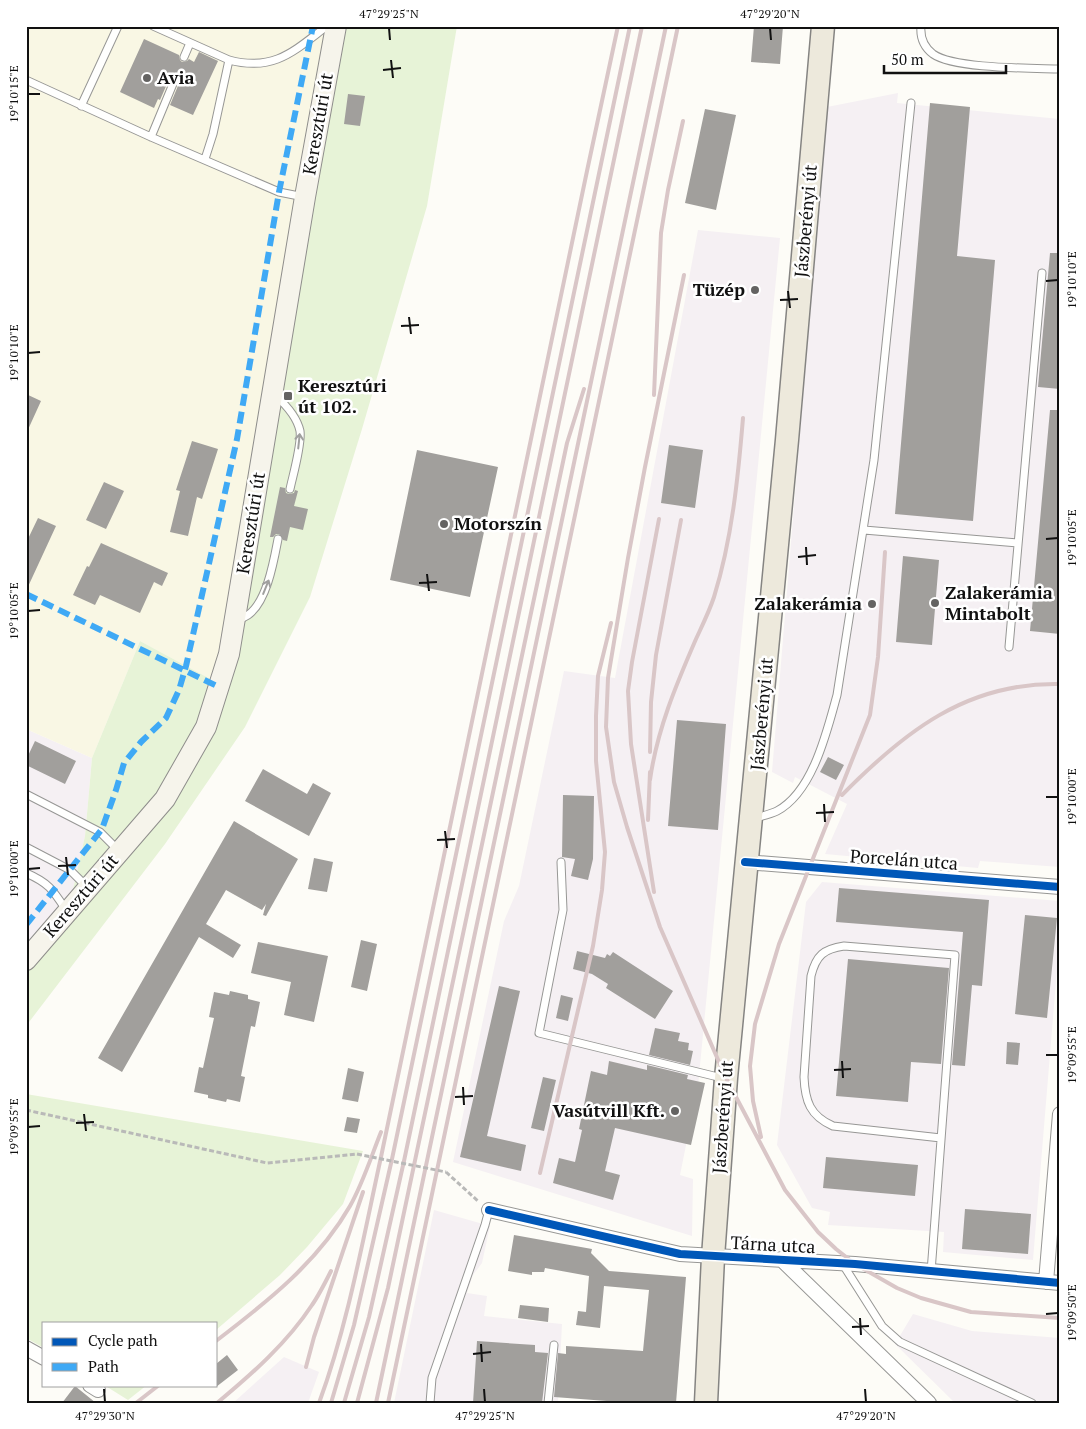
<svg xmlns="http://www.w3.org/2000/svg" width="1086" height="1429" viewBox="0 0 1086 1429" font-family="'PT Serif',serif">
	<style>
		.industrial { fill: #f5f0f3 }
		.farmland { fill: #f9f7e4 }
		.green { fill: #e7f3d7 }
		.building { fill: #a19f9c }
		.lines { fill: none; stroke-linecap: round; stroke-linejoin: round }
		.lane-casing { stroke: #979795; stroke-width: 9 }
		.street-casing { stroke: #979795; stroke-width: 16 }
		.secondary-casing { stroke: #8e8d8b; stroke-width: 22 }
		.primary-casing { stroke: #858482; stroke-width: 25 }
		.path { stroke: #b9b9b8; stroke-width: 3; stroke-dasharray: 5 2.5; stroke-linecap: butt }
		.lane { stroke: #fffffe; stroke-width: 7 }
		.street { stroke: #fffffe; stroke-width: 14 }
		.secondary { stroke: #f6f4eb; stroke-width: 20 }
		.primary { stroke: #ede9dc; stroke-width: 22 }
		.rail { stroke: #d9c6c7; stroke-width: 4 }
		.path-bridge { stroke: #b9b9b8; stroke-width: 3; stroke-dasharray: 5 2.5; stroke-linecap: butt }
		.quiet { stroke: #3fa9f5; stroke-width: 6; stroke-dasharray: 12 6; stroke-linecap: butt }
		.cycleway-casing { stroke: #fff; stroke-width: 11 }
		.cycleway { stroke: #0057b8; stroke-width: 8 }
		.oneway { stroke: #a0a09f }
		.ticks { fill: none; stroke: #111; stroke-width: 2 }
		.poi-dot { fill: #646362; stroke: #fff; stroke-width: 2 }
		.labels { text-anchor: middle; stroke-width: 5; stroke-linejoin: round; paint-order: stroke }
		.poi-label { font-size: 18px; font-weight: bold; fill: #111; stroke: #fff; text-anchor: start }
		.street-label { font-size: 18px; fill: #111; stroke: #fff }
		.neatline { fill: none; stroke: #111; stroke-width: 2 }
		.ticks-label { font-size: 12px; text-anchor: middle; fill: #111 }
	</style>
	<rect width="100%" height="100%" fill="#fdfcf7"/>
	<path class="industrial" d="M898,93L897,103L1060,119V867L980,861L978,868L825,854L847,804L795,777L793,783L772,772L827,107Z
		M698,230L780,238L698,1086L680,1175L693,1179L692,1236L453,1162L504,921L519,886L564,671L615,678Z
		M26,729L92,758L85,836L70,903L26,960Z
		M822,882L1060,901V933L1033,1260L943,1252L944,1232L828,1225L830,1212L812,1208L777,1145L806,902Z
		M434,1210L490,1226L482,1263L473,1275L467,1293L487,1296L484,1316L562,1324L558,1403H394Z
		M913,1314L972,1331L1060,1338V1403H955L895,1344Z
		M284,1357L319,1372L308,1403H233Z"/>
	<path class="farmland" d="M26,26H342L216,682L140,641L92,758L26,729Z"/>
	<path class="green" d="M342,26H457L427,206L362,429L310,597L245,727L165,844L26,1026V960L70,903L85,836L92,758L140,641L216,682Z
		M26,1094L363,1151L343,1204L307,1247L280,1275L216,1330V1323H44V1348L26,1338Z
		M104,1385H147L128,1400Z"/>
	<path class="building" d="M754,26H783L780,64L751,62Z
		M144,39L179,55L180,60L182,62L187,61L189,59L194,62L199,52L218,61L193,115L170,105L180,81L179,76L177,74L170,77L160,100L158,99L154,108L120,92Z
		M348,94L365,96L360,126L344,124Z
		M930,103L970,107L957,256L995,260L973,521L895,514Z
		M705,109L736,115L716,210L685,203Z
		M1050,253H1060V389L1038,387Z
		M26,394L41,401L26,434Z
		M1050,410H1060V634L1030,631Z
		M192,441L218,449L202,499L197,497L188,536L170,532L180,491L176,490Z
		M669,445L703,450L695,508L661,503Z
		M417,450L498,467L470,597L390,580Z
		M104,482L124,491L106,529L86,520Z
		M280,487L285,488L286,493L289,494L294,493L295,490L298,491L294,506L308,509L303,530L290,527L287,541L283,540L279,534H276L273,537H270Z
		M38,518L56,526L26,591V543Z
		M101,543L168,573L162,586L154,582L140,613L100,595L95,605L73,595L87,566L89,567Z
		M903,556L939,560L932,645L896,642Z
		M677,720L726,724L718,830L668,826Z
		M35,741L76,761L65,784L26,765V760Z
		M828,757L844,765L836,780L820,772Z
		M263,769L307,794L313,783L331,793L309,836L245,801Z
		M563,795L594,796L593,859L588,880L571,876L575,859L562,857Z
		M234,821L298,859L266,916L263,915L266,904L262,910L226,890L206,924L241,945L233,958L199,937L122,1072L98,1058Z
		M314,858L333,862L327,892L308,889Z
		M839,888L989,900L982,986L972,985L965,1066L952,1065L963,932L836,922Z
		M1025,915L1057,918L1047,1018L1015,1014Z
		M361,940L377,944L367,991L351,987Z
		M258,942L328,956L314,1022L284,1015L291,982L251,973Z
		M577,951L605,958L607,954L610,956L613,952L673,991L655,1019L606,988L608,984L592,974L573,969Z
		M848,959L949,968L941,1064L911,1062L908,1102L836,1096Z
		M499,986L520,991L487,1136L526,1145L521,1171L460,1157Z
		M230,991L248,995V999L260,1002L255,1027L251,1026L241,1076L245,1077L240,1102L227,1099L226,1102L208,1098V1095L194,1092L199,1067L203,1068L214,1018L209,1017L214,992L229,995Z
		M561,995L573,998L568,1021L556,1018Z
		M655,1028L680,1033L678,1041L689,1043L688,1050L693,1051L690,1065L649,1055Z
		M1007,1042L1020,1043L1018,1065L1006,1064Z
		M609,1061L647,1070V1065L688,1075L687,1079L705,1083L691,1145L615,1128L605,1171L620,1175L613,1200L553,1183L559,1158L575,1162L582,1130L579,1129L591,1071L607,1075Z
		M348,1068L364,1072L358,1102L342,1099Z
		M543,1077L556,1080L544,1131L531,1128Z
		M347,1117L360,1119L357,1133L344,1131Z
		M826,1157L918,1165L915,1196L823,1188Z
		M965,1209L1031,1214L1028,1254L962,1249Z
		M514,1235L592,1249L591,1253L609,1271L686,1277L676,1403H633L554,1397L558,1353L566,1354V1346L643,1351L649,1290L604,1286L600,1328L576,1325L578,1311L586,1312L589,1276L545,1268L544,1272H532V1275L508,1271Z
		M520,1305L549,1308L548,1322L518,1318Z
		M477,1341L535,1345V1352L548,1353L542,1403H473Z
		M227,1355L238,1370L216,1387V1364Z
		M75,1386L96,1403H62Z"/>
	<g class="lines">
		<defs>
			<path id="lane" d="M153,26L229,60C274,72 294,51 327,26
				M921,26C920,37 924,47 933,54C954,69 1031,68 1060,69
				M184,57L190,43
				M26,80L151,137L279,192L304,197
				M81,106L118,26
				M151,137L175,79
				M205,159L213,134L229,60
				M276,396C286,405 297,417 300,431C302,444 293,475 290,489
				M864,530L1018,543
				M237,620C241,619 245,617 248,615C267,602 274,560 278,539
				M1009,647L1042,273
				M26,794L100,832L119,851
				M755,818C762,816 771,814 777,811C813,792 827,731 837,695L874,460L911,103
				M26,847L70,870L88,888
				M561,862L563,910L539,1033L722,1078
				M26,873C49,883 53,890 66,910
				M842,1263L882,1326L900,1342L1032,1403
				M931,1272L955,955L844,946C824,949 816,955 811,976L804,1077C805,1101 810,1116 833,1126L941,1138
				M430,1403L432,1378L485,1225L489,1210
				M548,1403L554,1345"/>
			<path id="street" d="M745,862L1060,887
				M489,1210L680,1254L855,1264L1060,1283
				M781,1259L929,1403
				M1046,1282L1060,1114
				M26,1348L44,1358
				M90,1385L98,1390"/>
			<path id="secondary" d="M26,960L165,799L206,727L229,654L305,197L336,26"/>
			<path id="primary" d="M706,1403L713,1257L726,1078L787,440L823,26"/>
		</defs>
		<use href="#lane" class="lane-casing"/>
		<use href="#street" class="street-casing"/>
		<use href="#secondary" class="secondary-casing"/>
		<use href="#primary" class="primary-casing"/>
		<path class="path" d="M26,1110L267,1163L357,1154
			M446,1172L479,1202"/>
		<use href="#lane" class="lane"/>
		<use href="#street" class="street"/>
		<use href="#secondary" class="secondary"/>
		<use href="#primary" class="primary"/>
		<path class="rail" d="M684,275L645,467L628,558L608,678L606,727L614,782L627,827L660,927L726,1078L785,1190L818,1232L836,1249L855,1264L897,1288L921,1298L971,1312L1060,1318
			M654,395L661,233L668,190L683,121
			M650,752L651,702L656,655L681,520
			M650,780C657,730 676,685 696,639C702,626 709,612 714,597C732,539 738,478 743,418
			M842,795C904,732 967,682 1060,684
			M648,820L650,772
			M654,892L631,744L628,691L632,662L659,519
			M761,1137L753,1101L750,1066L755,1024L779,944L870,715L878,657L885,552
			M540,1173L593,946L602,890L605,852L596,761V716L598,676L611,623
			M216,1341C267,1302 318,1262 350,1206C363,1183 371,1157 381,1132
			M306,1367L314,1337L363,1192
			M136,1403L159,1385
			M217,1403C252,1374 287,1343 312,1305C319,1295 325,1283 331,1271
			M319,1403C348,1324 363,1239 381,1157L587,171L618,26
			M331,1403L354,1325L392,1159L630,26
			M344,1403L369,1317L404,1161L642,26
			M357,1403L388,1288L567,443L584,389
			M376,1403L666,26
			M388,1403L678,26"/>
		<path class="path-bridge" d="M357,1154L446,1172"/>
		<path class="quiet" d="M26,594L219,687
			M26,925L102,829L116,790L124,763L141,742L166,718L179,690L186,666L237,439L279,192L313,26"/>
		<defs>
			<path id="cycleway" d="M745,862L1060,887
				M489,1210L680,1254L855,1264L1060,1283"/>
		</defs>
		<use href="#cycleway" class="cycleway-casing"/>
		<use href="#cycleway" class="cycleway"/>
	</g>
	<defs><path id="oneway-shaft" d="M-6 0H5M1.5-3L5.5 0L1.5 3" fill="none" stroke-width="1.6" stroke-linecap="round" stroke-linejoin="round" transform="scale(1.25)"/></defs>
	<g class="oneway">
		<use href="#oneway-shaft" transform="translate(299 441) rotate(-84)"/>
		<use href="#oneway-shaft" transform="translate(266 587) rotate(-68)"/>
	</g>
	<path class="ticks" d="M389,28L390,40M770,28L771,40M391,60L393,78M383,70L401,68M28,94H40M1046,281L1058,280M788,291L790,308M780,300L798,299M409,317L411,334M401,326L419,325M28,353L40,352M1046,539L1058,538M806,547L807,565M798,557L816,555M427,574L429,591M419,583L437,582M28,611L40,610M1046,797H1058M824,804L825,822M816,813L834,812M445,831L447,848M437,840L455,839M66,857L68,875M58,866L76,865M28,869L40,868M1046,1055H1058M842,1061L843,1078M834,1070L851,1069M463,1087L464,1105M455,1097L473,1096M84,1114L86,1131M76,1123L94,1122M28,1127L40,1126M1046,1314L1058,1313M860,1318L861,1335M852,1327L869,1326M481,1344L482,1362M473,1354L491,1352M104,1389L105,1402M484,1389L485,1402M865,1389L866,1402"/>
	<g class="poi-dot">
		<circle cx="147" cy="78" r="5"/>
		<circle cx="755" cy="290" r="5"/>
		<rect x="283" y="391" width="10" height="10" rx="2.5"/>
		<circle cx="444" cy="524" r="5"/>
		<circle cx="935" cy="603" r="5"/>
		<circle cx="872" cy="604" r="5"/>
		<circle cx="675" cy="1111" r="5"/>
	</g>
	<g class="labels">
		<g class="poi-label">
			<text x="157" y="84">Avia</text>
			<text x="745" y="296" text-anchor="end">Tüzép</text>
			<text x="298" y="392">Keresztúri<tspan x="298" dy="21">út 102.</tspan></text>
			<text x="454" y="530">Motorszín</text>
			<text x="945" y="599">Zalakerámia<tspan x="945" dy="21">Mintabolt</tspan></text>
			<text x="862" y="610" text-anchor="end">Zalakerámia</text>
			<text x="665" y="1117" text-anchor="end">Vasútvill Kft.</text>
		</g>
		<g class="street-label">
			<text transform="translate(318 124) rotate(-80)" y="6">Keresztúri út</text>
			<text transform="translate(806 221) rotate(-85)" y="6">Jászberényi út</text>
			<text transform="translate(251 523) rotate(-81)" y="6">Keresztúri út</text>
			<text transform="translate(762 714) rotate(-85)" y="6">Jászberényi út</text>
			<text transform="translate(904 860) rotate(4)" y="6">Porcelán utca</text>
			<text transform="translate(81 896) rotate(-49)" y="6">Keresztúri út</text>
			<text transform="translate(723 1117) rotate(-86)" y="6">Jászberényi út</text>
			<text transform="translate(773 1245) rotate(3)" y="6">Tárna utca</text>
		</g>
	</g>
	<rect width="1086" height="1429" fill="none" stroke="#ffffff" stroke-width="55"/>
	<rect x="42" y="1322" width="175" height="65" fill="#ffffff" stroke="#a0a0a0"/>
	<rect x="52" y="1338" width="25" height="8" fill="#0057b8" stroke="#a0a0a0"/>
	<text x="88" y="1346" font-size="15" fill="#111111">Cycle path</text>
	<rect x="52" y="1363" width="25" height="8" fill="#3fa9f5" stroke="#a0a0a0"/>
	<text x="88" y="1372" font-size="15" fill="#111111">Path</text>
	<path d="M884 65v8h122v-8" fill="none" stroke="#111111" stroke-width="2.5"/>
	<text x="891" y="65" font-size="15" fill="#111111" stroke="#ffffff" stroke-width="4" paint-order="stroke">50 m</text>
	<rect x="28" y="28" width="1030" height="1374" class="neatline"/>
	<g class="ticks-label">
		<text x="389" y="18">47°29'25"N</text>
		<text x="770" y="18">47°29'20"N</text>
		<text transform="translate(14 94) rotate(-90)" y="4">19°10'15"E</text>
		<text transform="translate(1072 280) rotate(-90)" y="4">19°10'10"E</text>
		<text transform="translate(14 353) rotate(-90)" y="4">19°10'10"E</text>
		<text transform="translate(1072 538) rotate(-90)" y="4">19°10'05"E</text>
		<text transform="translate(14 611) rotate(-90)" y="4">19°10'05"E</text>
		<text transform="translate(1072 797) rotate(-90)" y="4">19°10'00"E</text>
		<text transform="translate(14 869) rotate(-90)" y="4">19°10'00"E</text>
		<text transform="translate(1072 1055) rotate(-90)" y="4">19°09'55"E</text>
		<text transform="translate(14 1127) rotate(-90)" y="4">19°09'55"E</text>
		<text transform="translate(1072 1313) rotate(-90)" y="4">19°09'50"E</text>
		<text x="105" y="1420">47°29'30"N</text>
		<text x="485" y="1420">47°29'25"N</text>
		<text x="866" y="1420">47°29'20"N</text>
	</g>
</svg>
